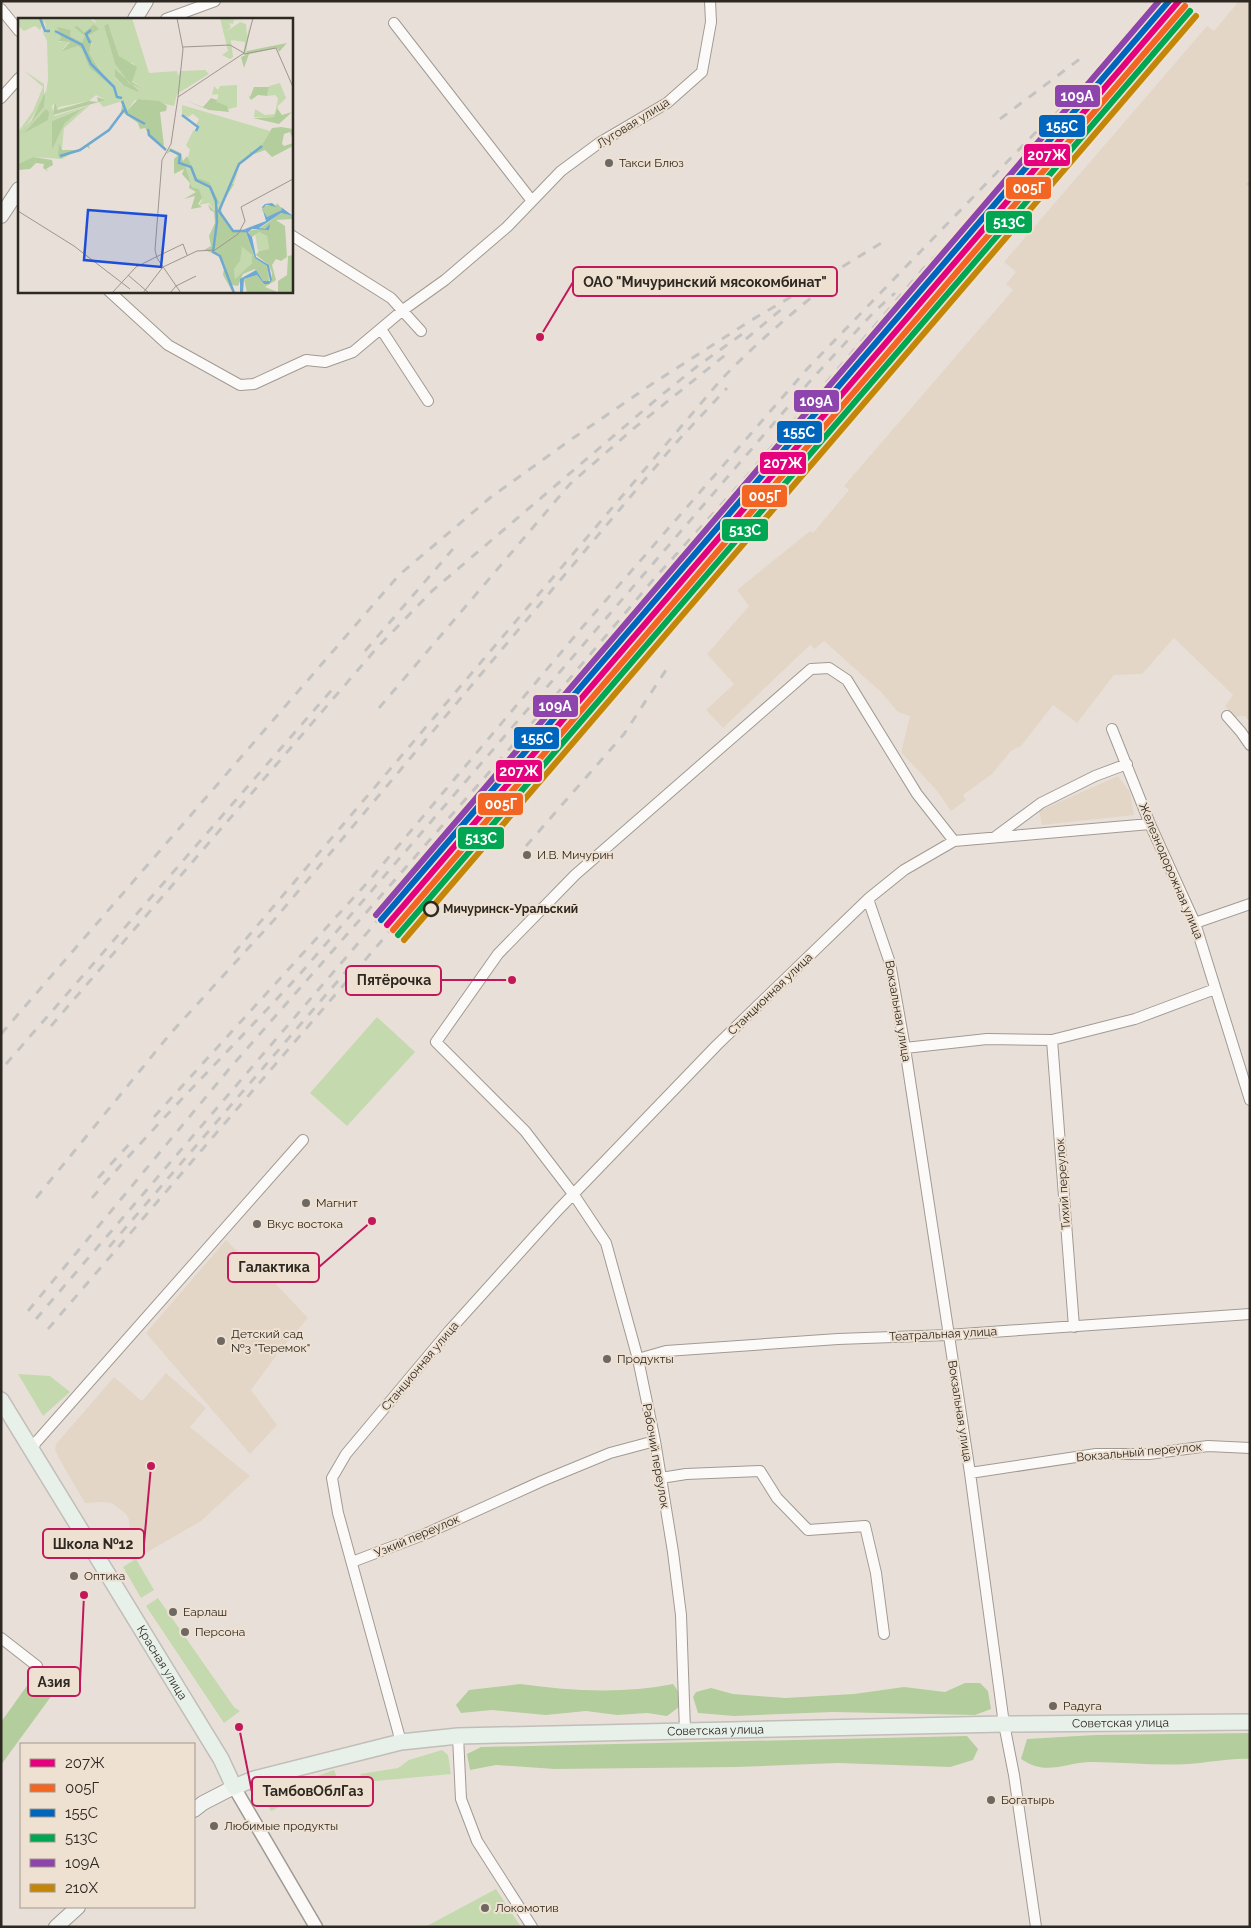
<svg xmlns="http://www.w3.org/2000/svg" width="1251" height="1928" viewBox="0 0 1251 1928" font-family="Raleway,sans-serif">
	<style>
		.built { fill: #e3d6c6 }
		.green { fill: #c4d9ae }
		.forest { fill: #b4cd9c }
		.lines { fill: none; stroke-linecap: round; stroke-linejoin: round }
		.minor-casing { stroke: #a09a93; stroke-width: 12 }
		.tertiary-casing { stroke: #a09a93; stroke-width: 15 }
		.secondary-casing { stroke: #a09a93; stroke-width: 16 }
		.primary-casing { stroke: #c1bdb8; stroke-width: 18 }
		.minor { stroke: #fcfaf9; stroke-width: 10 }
		.tertiary { stroke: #fcfaf9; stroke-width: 12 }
		.secondary { stroke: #f2f4f2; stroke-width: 14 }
		.primary { stroke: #e8f0ea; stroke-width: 15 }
		.rail { stroke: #c5c3c1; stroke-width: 3; stroke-dasharray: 9 9; stroke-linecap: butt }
		.rail-1-casing { stroke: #efe1d1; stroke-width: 10 }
		.rail-2-casing { stroke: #efe1d1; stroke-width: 10 }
		.rail-3-casing { stroke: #efe1d1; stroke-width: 10 }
		.rail-4-casing { stroke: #efe1d1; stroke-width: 10 }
		.rail-5-casing { stroke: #efe1d1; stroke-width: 10 }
		.rail-6-casing { stroke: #efe1d1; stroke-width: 10 }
		.rail-1 { stroke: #e5007d; stroke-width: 6 }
		.rail-2 { stroke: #f26522; stroke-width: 6 }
		.rail-3 { stroke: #0065bd; stroke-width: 6 }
		.rail-4 { stroke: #00a651; stroke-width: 6 }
		.rail-5 { stroke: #8e44ad; stroke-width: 6 }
		.rail-6 { stroke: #c48608; stroke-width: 6 }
		.poi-dot { fill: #6e6862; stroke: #efe1d1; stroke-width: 2 }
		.stop-dot { fill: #efe1d1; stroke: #2d2822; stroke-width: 2.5 }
		.labels { text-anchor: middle; stroke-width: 4; stroke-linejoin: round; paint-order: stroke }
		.street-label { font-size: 12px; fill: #2d2822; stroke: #efe1d1 }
		.poi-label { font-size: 12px; fill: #2d2822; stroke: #efe1d1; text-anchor: start }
		.stop-label { font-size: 12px; font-weight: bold; fill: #2d2822; stroke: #efe1d1; text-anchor: start }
		.inset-river { fill: none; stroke: #6ea9d2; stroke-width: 2.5 }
		.inset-road { fill: none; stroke: #9d968f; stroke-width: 1 }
		.view { fill: #1d4ed8; fill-opacity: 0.15; stroke: #1d4ed8; stroke-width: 2.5 }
		.inset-edge { fill: none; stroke: #2d2822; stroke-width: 2.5 }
		.leader { fill: none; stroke: #c2185b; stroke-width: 2 }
		.callout-dot { fill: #c2185b; stroke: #efe1d1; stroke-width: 2 }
		.callout { fill: #efe1d1; stroke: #c2185b; stroke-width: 2 }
		.callout-label { font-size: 14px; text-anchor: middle; font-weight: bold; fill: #2d2822 }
		.line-badge { stroke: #efe1d1; stroke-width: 2 }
		.badge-label { font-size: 14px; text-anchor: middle; font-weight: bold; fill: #fff }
	</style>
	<rect width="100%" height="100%" fill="#e8e0d8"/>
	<path class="built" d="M1239,1H1250V723L1245,716L1235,717L1225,706L1233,695L1174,638L1142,674L1114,675L1077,723L1053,705L1021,746L1011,751L992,774L963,795L966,800L951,811L937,791L901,752L910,716L898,712L881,692L824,641L815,649L810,645L723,728L706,710L734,684L707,654L749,606L737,590L810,531L813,533L849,490L844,486L1013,290L1006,284L1016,272L1004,262L1207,26L1214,31Z
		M1118,776L1130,792L1134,815L1042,825L1039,811Z
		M226,1240L242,1256L246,1252L308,1318L281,1349L251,1390L277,1425L250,1454L146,1333Z
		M166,1373L206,1408L190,1427L250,1476L201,1521L132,1561L123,1547L129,1539L130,1530L129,1520L126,1514L112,1503L102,1502L85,1503L58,1457L55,1449L56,1444L114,1377L142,1401Z"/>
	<path class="green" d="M377,1017L415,1052L347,1126L310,1093Z
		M18,1374L50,1376L70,1392L43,1416Z
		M136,1559L154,1590L141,1598L123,1567Z
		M158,1598L234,1707L240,1711L224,1723L146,1606Z
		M442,1750L448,1755L451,1774L365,1782L360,1774L398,1768L409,1760Z
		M334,1770L336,1775L334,1782L315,1789L271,1811L262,1796Z
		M496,1889L521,1927H425Z"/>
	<path class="forest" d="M34,1676L55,1691L1,1765V1722Z
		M965,1683H980L988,1691L991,1709L975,1715L833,1712L734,1716L698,1713L693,1697L696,1692L711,1688L733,1694L785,1698L854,1694L904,1687L945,1692Z
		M520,1684C571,1691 623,1694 673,1684L680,1694L679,1707L667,1716L647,1713L617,1715L586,1711L546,1715L492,1710L461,1713L456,1705L469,1690Z
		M1250,1733V1759C1229,1758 1209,1763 1188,1764C1156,1766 1124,1762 1092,1762C1064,1762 1048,1777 1021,1759L1027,1739L1095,1735Z
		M967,1736L978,1749L973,1760L950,1767L838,1763L737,1767L555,1769L496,1765L470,1770L467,1754L481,1747Z"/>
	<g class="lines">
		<defs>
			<path id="minor" d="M1,9L19,31
				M166,19L215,1
				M394,23L532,201
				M1,98L19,78
				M291,235L391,298L421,331
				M109,291L168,345L240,385L254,384L306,360L325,362L353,352L403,310L445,280L507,227L561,171L599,143L667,103L702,72L711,22L710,1
				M381,329L428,401
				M1227,716L1241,732L1250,745
				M1112,729L1150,824L1195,923L1250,1100
				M995,837L1041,803L1095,776L1127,764
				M868,899L890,963L905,1048L970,1473L1004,1724L1014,1775L1036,1927
				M1195,923L1250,904
				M1052,1040L1074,1327
				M905,1048L987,1039L1052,1040L1135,1019L1215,989
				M638,1359L666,1351L838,1339L948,1335L1250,1314
				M31,1448L303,1140
				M970,1473L1096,1454H1149L1208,1446L1250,1448
				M661,1478L686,1474L760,1471L777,1498L808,1530L865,1526L876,1573L884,1634
				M352,1562L423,1535L542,1481L610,1453L655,1441
				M1,1638L37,1666
				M685,1731L681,1615L673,1552L655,1441L638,1359L606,1243L574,1195L525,1131L436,1042L498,954L575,875L811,669L829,668L847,680L917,794L954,841
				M458,1736L461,1799L477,1841L532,1927
				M401,1742L338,1513L332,1478L346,1454L449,1331L558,1210L717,1045L868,899L904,870L954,841L1150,824"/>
			<path id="tertiary" d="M234,1787L316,1927"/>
			<path id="secondary" d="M135,19L146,1
				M1,216L19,189
				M194,1810L203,1803L234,1787
				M56,1927L78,1907"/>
			<g id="primary">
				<path id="s1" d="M1,1400L221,1759L234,1787L254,1779L401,1742L458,1736L1004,1724L1250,1722"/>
			</g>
		</defs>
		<use href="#minor" class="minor-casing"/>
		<use href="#tertiary" class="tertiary-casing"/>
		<use href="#secondary" class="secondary-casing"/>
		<use href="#primary" class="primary-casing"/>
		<use href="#minor" class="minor"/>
		<use href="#tertiary" class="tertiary"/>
		<use href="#secondary" class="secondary"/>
		<use href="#primary" class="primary"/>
		<path class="rail" d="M1114,48L1155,1
			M1000,119L1085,55
			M1248,185L1250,183
			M827,276L883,242
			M746,339L783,308
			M365,651L453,549
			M379,708L570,484L633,429L729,352
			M526,846L624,734L666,670
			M234,953L719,382C748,351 779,324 812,297
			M51,1026L376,649L432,591L658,398L695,368L749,329
			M1,1034L399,575L491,497L566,443L652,384L750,321L833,272
			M6,1064L336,685
			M154,1117L367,883L580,630L808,368L1035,133L1104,68
			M98,1178L133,1140
			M36,1198L170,1034L274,920L674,445L727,388
			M92,1198C158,1121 231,1049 300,974L811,380L875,311L895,293
			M109,1247L349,968
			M28,1311L230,1068L534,721L653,580L740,484L923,269L954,237
			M36,1319L932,274L999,193L1072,110
			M48,1329L854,391"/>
		<defs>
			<path id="rail-1" d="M387,925L1179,1"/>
			<path id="rail-2" d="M393,930L1185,6"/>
			<path id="rail-3" d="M381,920L1169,1"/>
			<path id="rail-4" d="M398,935L1190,11"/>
			<path id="rail-5" d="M376,915L1159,1"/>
			<path id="rail-6" d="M404,940L1196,16"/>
		</defs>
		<use href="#rail-1" class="rail-1-casing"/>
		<use href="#rail-2" class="rail-2-casing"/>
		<use href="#rail-3" class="rail-3-casing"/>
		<use href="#rail-4" class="rail-4-casing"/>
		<use href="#rail-5" class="rail-5-casing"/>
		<use href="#rail-6" class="rail-6-casing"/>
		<use href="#rail-1" class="rail-1"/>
		<use href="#rail-2" class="rail-2"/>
		<use href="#rail-3" class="rail-3"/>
		<use href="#rail-4" class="rail-4"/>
		<use href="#rail-5" class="rail-5"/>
		<use href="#rail-6" class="rail-6"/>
	</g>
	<g class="poi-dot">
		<circle cx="609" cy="163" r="5"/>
		<circle cx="527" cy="855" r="5"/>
		<circle cx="306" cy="1203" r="5"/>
		<circle cx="257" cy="1224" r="5"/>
		<circle cx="221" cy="1341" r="5"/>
		<circle cx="607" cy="1359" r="5"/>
		<circle cx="74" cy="1576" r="5"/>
		<circle cx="173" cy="1612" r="5"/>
		<circle cx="185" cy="1632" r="5"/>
		<circle cx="1053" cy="1706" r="5"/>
		<circle cx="991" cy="1800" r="5"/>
		<circle cx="214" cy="1826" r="5"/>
		<circle cx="485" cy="1908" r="5"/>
	</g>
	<circle class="stop-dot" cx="431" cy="909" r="7"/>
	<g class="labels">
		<g class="street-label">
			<text transform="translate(633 123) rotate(-32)" y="4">Луговая улица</text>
			<text transform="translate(1171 871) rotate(67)" y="4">Железнодорожная улица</text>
			<text transform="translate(770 994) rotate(-44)" y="4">Станционная улица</text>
			<text transform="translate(898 1011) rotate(80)" y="4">Вокзальная улица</text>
			<text transform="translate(1063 1184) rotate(-94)" y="4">Тихий переулок</text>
			<text transform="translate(943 1334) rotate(-3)" y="4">Театральная улица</text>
			<text transform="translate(420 1366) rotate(-50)" y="4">Станционная улица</text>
			<text transform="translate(960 1411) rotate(81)" y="4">Вокзальная улица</text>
			<text transform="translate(1139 1452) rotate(-5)" y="4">Вокзальный переулок</text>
			<text transform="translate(656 1456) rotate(80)" y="4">Рабочий переулок</text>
			<text transform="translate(417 1536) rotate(-23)" y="4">Узкий переулок</text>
			<text dy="4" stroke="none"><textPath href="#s1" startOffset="308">Красная улица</textPath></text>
			<text dy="4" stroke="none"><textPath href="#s1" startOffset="1345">Советская улица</textPath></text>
			<text dy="4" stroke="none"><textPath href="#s1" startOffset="940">Советская улица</textPath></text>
		</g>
		<g class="poi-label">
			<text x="619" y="167">Такси Блюз</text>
			<text x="537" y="859">И.В. Мичурин</text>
			<text x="316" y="1207">Магнит</text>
			<text x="267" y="1228">Вкус востока</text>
			<text x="231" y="1338">Детский сад<tspan x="231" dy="14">№3 "Теремок"</tspan></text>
			<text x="617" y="1363">Продукты</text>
			<text x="84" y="1580">Оптика</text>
			<text x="183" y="1616">Еарлаш</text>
			<text x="195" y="1636">Персона</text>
			<text x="1063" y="1710">Радуга</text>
			<text x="1001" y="1804">Богатырь</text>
			<text x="224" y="1830">Любимые продукты</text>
			<text x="495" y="1912">Локомотив</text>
		</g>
		<g class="stop-label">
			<text x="443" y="913">Мичуринск-Уральский</text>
		</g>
	</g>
	<g transform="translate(18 18)">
		<rect width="275" height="275" fill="#e8e0d8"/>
		<path d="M0,0H71L79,6L75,0H114L131,55L159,53L160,58L162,53L187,52L191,56L159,76L156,88L124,81L117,82L109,93L105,83L85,89L81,84L88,82L78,77L71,83L41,89L38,93V83L34,88L36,98L72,87L46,110L43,141L15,139L0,146V114L15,93L25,69L5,52L26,66V80L7,111L26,89L30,61L29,23L24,13L28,16L27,3L22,12L17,8L6,13L0,8ZM90,5L101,38L109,45H115L118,51L114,63L126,71L111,65L97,46L86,8ZM76,6L80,11L70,18L74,25L71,35L82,51L71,49L65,32L60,28L44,32L52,23L40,24L43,21L40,10L53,12L52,18L64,24L68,20L64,15ZM98,52L120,72V74L106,68L97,60ZM64,90L47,105L34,132V103ZM202,0L231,3L216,2L215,6L211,5L213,9L208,14L222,4L228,6L229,18L232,6L228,37H225L227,24L213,22L215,39L212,41L204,37L210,33ZM262,65L268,80L260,88L257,99H236L237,91L247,97L257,96L260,80L257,77L249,78L251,68ZM219,67V89L211,91L197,86L200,79V76L194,77L196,68L200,72L202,68ZM164,87L252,113L244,127L234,135L231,132L234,138L222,146L216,166L211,165V174L198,195L200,187L192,167L179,161L169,143L172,132L168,127L175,113L181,110L178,107L181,101L175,96L170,99L164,96ZM167,147L172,149L177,161L191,167L198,187L196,193L191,185L181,187L184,182L181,171L174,169ZM241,214L249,218L251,231L240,233L237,215ZM224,229L234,237V245L217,261L216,251Z" fill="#c4d9ae" fill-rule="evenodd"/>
		<path d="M90,5L101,38L119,49L114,64L126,71L111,65L97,46L86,8ZM76,6L81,11L70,18L74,23L71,35L91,66L71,49L64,31L60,28L44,33L52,24L40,23L43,20L39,9L53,12L52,18L64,24L67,18L56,9L59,8L66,14ZM269,25L261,34L259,30L231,36L226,50L223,39L228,37L229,33ZM97,51L120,72V74L106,68L97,59ZM236,69H251L249,78L240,77L233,82L230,77L232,79ZM28,73L26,89L0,120L14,102ZM79,79L88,82L35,97L37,82L39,92L71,83L80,84ZM193,80L199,82L198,86L199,84L209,88L211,94L191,92L166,82L185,89ZM120,81L141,83L149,88L148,93L142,94L146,128L135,122L127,110L122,111L120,105L103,93L105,83L109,93ZM65,90L47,105L34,132V103ZM259,90L264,97L274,94L261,106L235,100L256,99ZM28,91L31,94L30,102L6,115ZM263,109L275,111V122L272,114L266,116L264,126L266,128L275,125V128L254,139L247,132L233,137L231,132L234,135L244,127L254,110ZM91,111L71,127L72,131L68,128L43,141L40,138L41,125L44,132H60ZM152,130L163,135L165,143L169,138L179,160L191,164L202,186L199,185L198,195L211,174V165L216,166L203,188L204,198L217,214L227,211L236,238L250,249L251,265L245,263L237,251L225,256L220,268L214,267V273L205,257L206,250L200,237L186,232L193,228L191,218L197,205L196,194L192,192L190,186L196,193L198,189L191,167L178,162L172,149L167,147L174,169L181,171L184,180L180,186L184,189L173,191L177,178L166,181L178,174L171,170L172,165L164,156L166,151L156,156V141L160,137L153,133L148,136ZM224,229L234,237V245L217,261L216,251L222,243ZM15,139L34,142L35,147L28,151L31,154L25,150L26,146L18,145L12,151L1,152L0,146ZM259,185L265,192L249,199L244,192L246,188H258ZM263,195L275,198V201L258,202L267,208L269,239L263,243L258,241L254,247L258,262L247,269L260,274V263L269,257L270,238L275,237V275H229L226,261L239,257L246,266L253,264L254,255L251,247L238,237L241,233L251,231L249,218L241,214L234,219L230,213L241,211Z" fill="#b4cd9c" fill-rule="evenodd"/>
		<path d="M254,185L259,189L248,187L244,191L249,199L264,192L263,189L275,198L263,195L241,210L247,211L252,206L251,212L234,211L230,214L234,219L238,239L251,247L254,262L251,266H246L239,257L226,261L225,275H222V261L238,252L245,263H252L249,248L237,240L227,211L248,203L244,189L247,186Z" fill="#6ea9d2"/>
		<path class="inset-river" d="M22,0L27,13H32M37,13L64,27L73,46L96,69L99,79L104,80M72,25L68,16L73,12M104,83L109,96L127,106M164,97L180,109L178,113M130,111L131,117L148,132M152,132L162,137L161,145L173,149L178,162L192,169L198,183L199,204L195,234L202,238L216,275M42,138L62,132L91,112L106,92M228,213H215L201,193L221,146L244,128"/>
		<path class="inset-road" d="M159,0L165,31L160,79M165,29L212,27L226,35M226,36L258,30L275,69M0,193L56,228L112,271M138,239L165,226L169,237M110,257L131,275M94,275L118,249L138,239M125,275L145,249L179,233L197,232L220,216L227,203L223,189L275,161M152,275L158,268L178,258M163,275L139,240L137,232L144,142L153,126L160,79L226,35L235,0"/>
		<path class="view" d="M70,192L148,198L143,249L66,242Z"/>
		<rect width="275" height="275" class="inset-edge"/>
	</g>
	<path class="leader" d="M540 337L573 282M512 980L441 980M372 1221L319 1267M151 1466L144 1544M84 1595L80 1682M239 1727L252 1792"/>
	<g class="callout-dot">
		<circle cx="540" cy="337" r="5"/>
		<circle cx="512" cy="980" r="5"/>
		<circle cx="372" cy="1221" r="5"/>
		<circle cx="151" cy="1466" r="5"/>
		<circle cx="84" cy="1595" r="5"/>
		<circle cx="239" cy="1727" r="5"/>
	</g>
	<g class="callout">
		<rect x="573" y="267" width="264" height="29" rx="5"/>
		<rect x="346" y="966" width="95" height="29" rx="5"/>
		<rect x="228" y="1253" width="91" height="29" rx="5"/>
		<rect x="43" y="1529" width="101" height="29" rx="5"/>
		<rect x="28" y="1667" width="52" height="29" rx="5"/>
		<rect x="252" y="1777" width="121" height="29" rx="5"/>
	</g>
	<g class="callout-label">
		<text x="705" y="287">ОАО "Мичуринский мясокомбинат"</text>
		<text x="394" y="985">Пятёрочка</text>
		<text x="274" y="1272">Галактика</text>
		<text x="93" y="1549">Школа №12</text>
		<text x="54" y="1687">Азия</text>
		<text x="313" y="1796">ТамбовОблГаз</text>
	</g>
	<g class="line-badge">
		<rect x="1054" y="84" width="47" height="24" rx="5" fill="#8e44ad"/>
		<rect x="1038" y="114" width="48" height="24" rx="5" fill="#0065bd"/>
		<rect x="1023" y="143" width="48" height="24" rx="5" fill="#e5007d"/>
		<rect x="1005" y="176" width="47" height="24" rx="5" fill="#f26522"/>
		<rect x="985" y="210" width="48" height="24" rx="5" fill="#00a651"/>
		<rect x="793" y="389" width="47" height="24" rx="5" fill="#8e44ad"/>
		<rect x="776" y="420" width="47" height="24" rx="5" fill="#0065bd"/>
		<rect x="759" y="451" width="48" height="24" rx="5" fill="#e5007d"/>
		<rect x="741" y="484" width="47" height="24" rx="5" fill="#f26522"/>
		<rect x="721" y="518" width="48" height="24" rx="5" fill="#00a651"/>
		<rect x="532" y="694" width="47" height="24" rx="5" fill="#8e44ad"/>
		<rect x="513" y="726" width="47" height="24" rx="5" fill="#0065bd"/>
		<rect x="495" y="759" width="48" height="24" rx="5" fill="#e5007d"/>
		<rect x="477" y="792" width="47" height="24" rx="5" fill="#f26522"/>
		<rect x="457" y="826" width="48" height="24" rx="5" fill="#00a651"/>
	</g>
	<g class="badge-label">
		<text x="1077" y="101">109А</text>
		<text x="1062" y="131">155С</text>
		<text x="1047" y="160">207Ж</text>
		<text x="1029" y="193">005Г</text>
		<text x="1009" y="227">513С</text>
		<text x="816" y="406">109А</text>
		<text x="799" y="437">155С</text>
		<text x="783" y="468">207Ж</text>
		<text x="765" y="501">005Г</text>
		<text x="745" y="535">513С</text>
		<text x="555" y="711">109А</text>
		<text x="537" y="743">155С</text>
		<text x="519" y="776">207Ж</text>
		<text x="501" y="809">005Г</text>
		<text x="481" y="843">513С</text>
	</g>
	<rect width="1251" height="1928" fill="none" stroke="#2d2822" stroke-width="5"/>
	<rect x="20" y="1743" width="175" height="165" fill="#efe1d1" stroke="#a1978b"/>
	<rect x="30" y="1759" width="25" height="8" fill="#e5007d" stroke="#a1978b"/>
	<text x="65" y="1768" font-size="15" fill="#2d2822">207Ж</text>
	<rect x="30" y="1784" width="25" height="8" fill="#f26522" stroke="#a1978b"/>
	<text x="65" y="1793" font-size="15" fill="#2d2822">005Г</text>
	<rect x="30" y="1809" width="25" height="8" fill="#0065bd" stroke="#a1978b"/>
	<text x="65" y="1818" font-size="15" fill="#2d2822">155С</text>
	<rect x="30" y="1834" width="25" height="8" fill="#00a651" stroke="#a1978b"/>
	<text x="65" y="1843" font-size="15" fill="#2d2822">513С</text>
	<rect x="30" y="1859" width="25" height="8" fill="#8e44ad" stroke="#a1978b"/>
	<text x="65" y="1868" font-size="15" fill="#2d2822">109А</text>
	<rect x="30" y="1884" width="25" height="8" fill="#c48608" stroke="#a1978b"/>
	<text x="65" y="1893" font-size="15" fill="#2d2822">210Х</text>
</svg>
